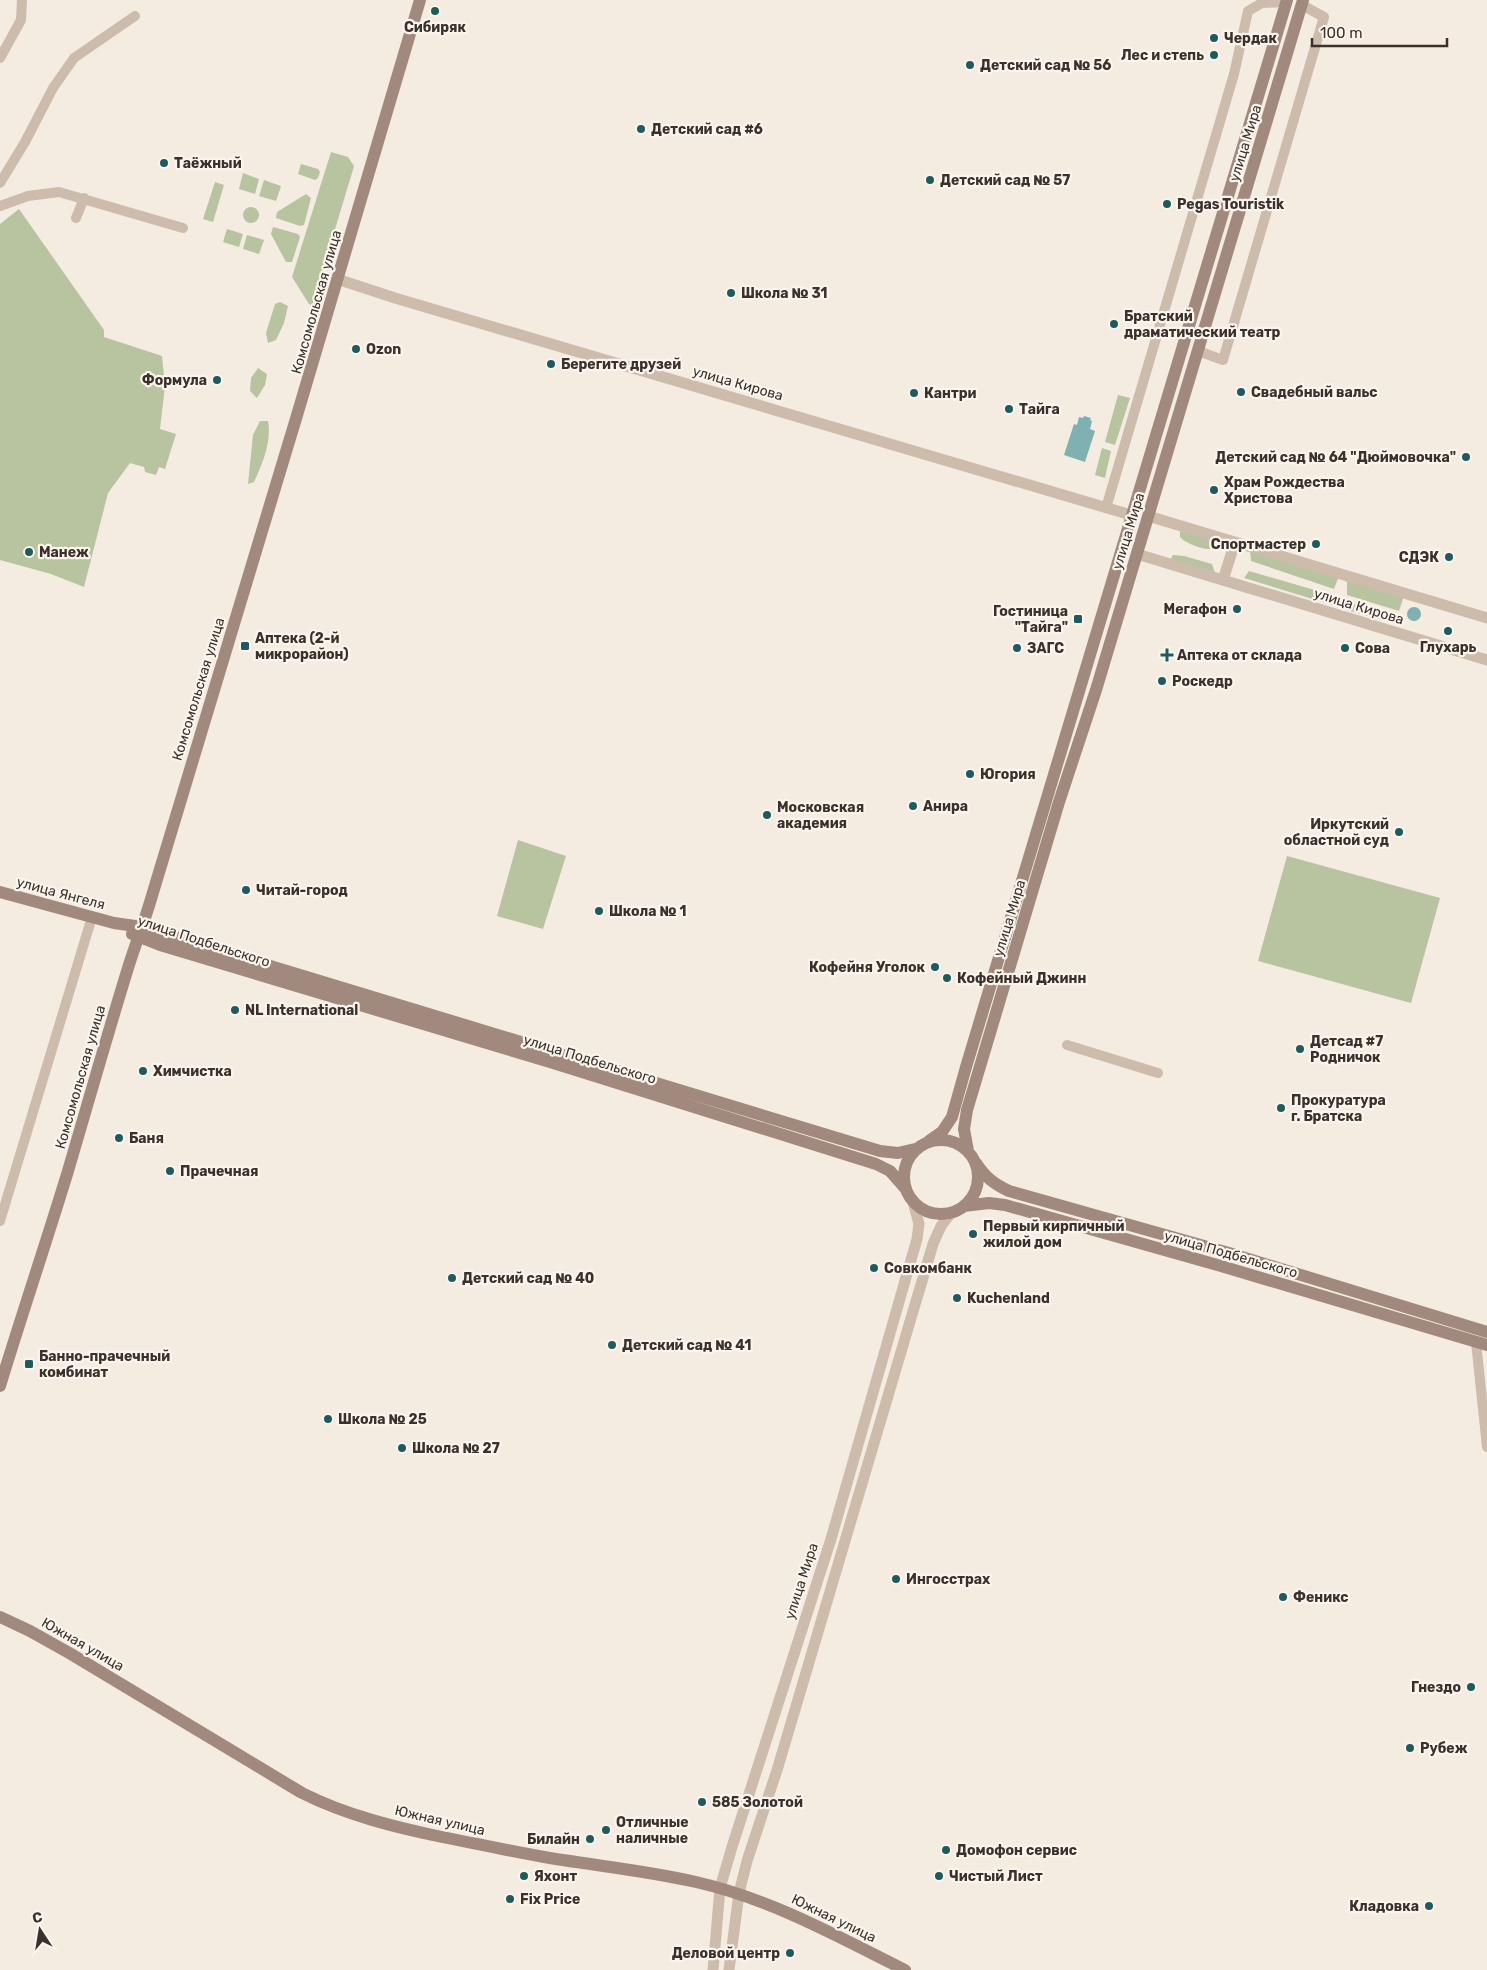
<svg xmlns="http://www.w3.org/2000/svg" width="1487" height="1970" viewBox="0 0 1487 1970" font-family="Rubik,sans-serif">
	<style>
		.green { fill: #b8c4a0 }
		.water { fill: #7fb0b2 }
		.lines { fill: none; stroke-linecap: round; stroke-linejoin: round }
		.minor { stroke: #cdbbac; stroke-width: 10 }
		.tertiary { stroke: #cdbbac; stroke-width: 11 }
		.secondary { stroke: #a18a7d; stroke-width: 12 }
		.poi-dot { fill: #1f5a5e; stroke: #fbf5ee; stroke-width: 2 }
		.labels { text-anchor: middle; stroke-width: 4.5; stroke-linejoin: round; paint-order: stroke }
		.poi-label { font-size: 14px; font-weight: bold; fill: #3b302b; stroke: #fbf5ee; text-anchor: start }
		.street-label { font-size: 14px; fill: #3b302b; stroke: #fbf5ee }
	</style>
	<rect width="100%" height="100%" fill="#f4ebe1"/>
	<path class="green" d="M331,152L348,157L354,166L312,306L309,304L292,277Z
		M301,164L318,169L320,172L318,178L315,180L298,174Z
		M243,173L259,179L255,194L239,189Z
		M264,180L281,186L276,201L259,196Z
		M215,182L224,185L213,222L203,219Z
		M306,194L311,198L304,225L300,226L276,218L277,212Z
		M243 215a8 8 0 1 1 16 0a8 8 0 1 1-16 0Z
		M19,209L104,330V337L162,356L165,386L160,429L176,434L165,469L159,467L156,475L145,472L144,467L130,463L108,493L84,587L51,574L0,560V224Z
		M273,227L298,234L300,237L292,262H286L271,234Z
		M227,229L243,234L239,247L223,242Z
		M247,235L264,240L259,254L243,249Z
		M280,302L288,306L284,323L276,340L268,343L266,333L275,304Z
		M258,368L267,374L265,385L257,398L250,391L251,378Z
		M1118,395L1130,398L1115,445L1105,442Z
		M260,421H268C272,441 262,465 254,482L248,484L253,435Z
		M1102,448L1111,451L1105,478L1095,475Z
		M1180,531L1222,543C1218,546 1215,549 1211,549C1203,550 1185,543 1180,537Z
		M1250,550L1339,576L1334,589L1251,561Z
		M1173,555L1184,556L1212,564L1215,573L1170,560Z
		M1249,571L1335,596L1332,605L1244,578Z
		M1347,578L1404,596L1399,611L1347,595Z
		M1347,602L1398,616L1397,624L1343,609Z
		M518,840L566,856L543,929L497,916Z
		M1287,856L1440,898L1411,1003L1258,961Z"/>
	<path class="water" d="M1084,416L1091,418L1090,420L1092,421L1090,429L1095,431L1085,462L1064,455L1074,424L1077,425L1079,417L1083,418Z
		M1407 614a7 7 0 1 1 14 0a7 7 0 1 1-14 0Z"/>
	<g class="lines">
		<path class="minor" d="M0,58L21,20L22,0
			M0,183L25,142L53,88L74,58L135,16
			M0,206L28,196L59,192L183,228
			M76,218L84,198
			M1198,351L1223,360L1324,17L1302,5
			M1106,508L1234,74L1248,11L1262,3L1286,2
			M1067,1045L1158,1073
			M0,1221L92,917
			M1476,1342L1487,1447"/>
		<path class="tertiary" d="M337,279L395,298L1131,515
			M1148,516L1487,618
			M1137,554L1487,660
			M1223,580L1235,542
			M713,1970L720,1888L732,1847L831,1539L917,1239L919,1224L913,1202
			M729,1970L739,1893L747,1861L778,1767L933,1244L941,1226L951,1213"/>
		<path class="secondary" d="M0,892L114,923L142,927L880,1151L898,1153L915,1149
			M132,934L160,945L550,1062L876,1164L890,1171L905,1188
			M904 1177a37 37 0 1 1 74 0a37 37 0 1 1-74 0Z
			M929,1141L942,1132L952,1117L966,1067L1287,0
			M968,1151L964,1129L967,1110L1059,802L1096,690L1303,0
			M976,1163C985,1177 994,1184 1009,1191L1229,1253L1487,1332
			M964,1206L989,1203L1005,1205L1221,1266L1487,1345
			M0,1386C22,1314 46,1243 68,1171C88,1103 107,1036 128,968C135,945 144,923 151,899C242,600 332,300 420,0
			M0,1617L30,1631L71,1654L302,1793C346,1815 394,1827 442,1837C478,1844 514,1852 550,1858C599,1866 648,1871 696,1882C771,1899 837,1936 905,1970"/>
	</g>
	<g class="poi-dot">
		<circle cx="435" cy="11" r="5"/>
		<circle cx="1214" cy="38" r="5"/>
		<circle cx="1214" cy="55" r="5"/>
		<circle cx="970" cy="65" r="5"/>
		<circle cx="641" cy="129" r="5"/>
		<circle cx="164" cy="163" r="5"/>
		<circle cx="930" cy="180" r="5"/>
		<circle cx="1167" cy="204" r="5"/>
		<circle cx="731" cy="293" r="5"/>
		<circle cx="1114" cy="324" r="5"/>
		<circle cx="356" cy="349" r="5"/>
		<circle cx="551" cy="364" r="5"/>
		<circle cx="217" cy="380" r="5"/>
		<circle cx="1241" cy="392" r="5"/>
		<circle cx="914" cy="393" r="5"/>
		<circle cx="1009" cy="409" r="5"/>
		<circle cx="1466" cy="457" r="5"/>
		<circle cx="1214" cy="490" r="5"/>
		<circle cx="1316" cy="544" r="5"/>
		<circle cx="29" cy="552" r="5"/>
		<circle cx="1449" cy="557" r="5"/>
		<circle cx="1237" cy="609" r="5"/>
		<rect x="1073" y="614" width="10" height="10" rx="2.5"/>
		<circle cx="1448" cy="631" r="5"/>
		<rect x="240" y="641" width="10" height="10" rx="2.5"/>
		<circle cx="1017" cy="648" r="5"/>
		<circle cx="1345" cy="648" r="5"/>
		<path d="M1164.5 647.5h5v5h5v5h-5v5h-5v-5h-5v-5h5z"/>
		<circle cx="1162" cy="681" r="5"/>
		<circle cx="970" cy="774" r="5"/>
		<circle cx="913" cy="806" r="5"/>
		<circle cx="767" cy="815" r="5"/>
		<circle cx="1399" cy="832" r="5"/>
		<circle cx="246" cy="890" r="5"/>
		<circle cx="599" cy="911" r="5"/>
		<circle cx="935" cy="967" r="5"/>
		<circle cx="947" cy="978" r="5"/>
		<circle cx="235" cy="1010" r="5"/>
		<circle cx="1300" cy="1049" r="5"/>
		<circle cx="143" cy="1071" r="5"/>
		<circle cx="1281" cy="1108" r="5"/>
		<circle cx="119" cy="1138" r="5"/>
		<circle cx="170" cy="1171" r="5"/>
		<circle cx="973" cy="1234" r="5"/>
		<circle cx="874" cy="1268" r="5"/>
		<circle cx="452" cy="1278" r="5"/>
		<circle cx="957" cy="1298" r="5"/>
		<circle cx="612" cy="1345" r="5"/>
		<rect x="24" y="1359" width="10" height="10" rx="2.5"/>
		<circle cx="328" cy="1419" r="5"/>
		<circle cx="402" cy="1448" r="5"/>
		<circle cx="896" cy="1579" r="5"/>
		<circle cx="1283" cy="1597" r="5"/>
		<circle cx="1471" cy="1687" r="5"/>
		<circle cx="1410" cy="1748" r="5"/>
		<circle cx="702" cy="1802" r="5"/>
		<circle cx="606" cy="1830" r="5"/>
		<circle cx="590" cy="1839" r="5"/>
		<circle cx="946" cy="1850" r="5"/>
		<circle cx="524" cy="1876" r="5"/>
		<circle cx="939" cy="1876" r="5"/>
		<circle cx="510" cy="1899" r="5"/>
		<circle cx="1429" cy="1906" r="5"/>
		<circle cx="790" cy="1953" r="5"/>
	</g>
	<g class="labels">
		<g class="poi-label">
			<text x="435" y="32" text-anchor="middle">Сибиряк</text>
			<text x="1224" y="43">Чердак</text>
			<text x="1204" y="60" text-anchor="end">Лес и степь</text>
			<text x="980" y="70">Детский сад № 56</text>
			<text x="651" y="134">Детский сад #6</text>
			<text x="174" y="168">Таёжный</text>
			<text x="940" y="185">Детский сад № 57</text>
			<text x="1177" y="209">Pegas Touristik</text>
			<text x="741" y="298">Школа № 31</text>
			<text x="1124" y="321">Братский<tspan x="1124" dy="16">драматический театр</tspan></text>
			<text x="366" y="354">Ozon</text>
			<text x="561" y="369">Берегите друзей</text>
			<text x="207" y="385" text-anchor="end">Формула</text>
			<text x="1251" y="397">Свадебный вальс</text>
			<text x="924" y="398">Кантри</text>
			<text x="1019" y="414">Тайга</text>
			<text x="1456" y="462" text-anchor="end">Детский сад № 64 "Дюймовочка"</text>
			<text x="1224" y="487">Храм Рождества<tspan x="1224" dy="16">Христова</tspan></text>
			<text x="1306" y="549" text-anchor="end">Спортмастер</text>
			<text x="39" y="557">Манеж</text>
			<text x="1439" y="562" text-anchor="end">СДЭК</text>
			<text x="1227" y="614" text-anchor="end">Мегафон</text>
			<text x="1068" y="616" text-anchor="end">Гостиница<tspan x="1068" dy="16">"Тайга"</tspan></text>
			<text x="255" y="643">Аптека (2-й<tspan x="255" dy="16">микрорайон)</tspan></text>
			<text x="1448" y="652" text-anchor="middle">Глухарь</text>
			<text x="1027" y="653">ЗАГС</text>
			<text x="1355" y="653">Сова</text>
			<text x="1177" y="660">Аптека от склада</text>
			<text x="1172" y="686">Роскедр</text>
			<text x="980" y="779">Югория</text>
			<text x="923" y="811">Анира</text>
			<text x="777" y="812">Московская<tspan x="777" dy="16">академия</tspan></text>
			<text x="1389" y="829" text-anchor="end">Иркутский<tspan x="1389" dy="16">областной суд</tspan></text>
			<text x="256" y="895">Читай-город</text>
			<text x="609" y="916">Школа № 1</text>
			<text x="925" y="972" text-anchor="end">Кофейня Уголок</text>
			<text x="957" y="983">Кофейный Джинн</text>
			<text x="245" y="1015">NL International</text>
			<text x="1310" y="1046">Детсад #7<tspan x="1310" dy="16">Родничок</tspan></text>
			<text x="153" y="1076">Химчистка</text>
			<text x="1291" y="1105">Прокуратура<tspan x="1291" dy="16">г. Братска</tspan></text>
			<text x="129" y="1143">Баня</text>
			<text x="180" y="1176">Прачечная</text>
			<text x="983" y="1231">Первый кирпичный<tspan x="983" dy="16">жилой дом</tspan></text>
			<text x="884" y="1273">Совкомбанк</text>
			<text x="462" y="1283">Детский сад № 40</text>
			<text x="967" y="1303">Kuchenland</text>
			<text x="622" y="1350">Детский сад № 41</text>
			<text x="39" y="1361">Банно-прачечный<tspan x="39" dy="16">комбинат</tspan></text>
			<text x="338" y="1424">Школа № 25</text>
			<text x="412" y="1453">Школа № 27</text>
			<text x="906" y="1584">Ингосстрах</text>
			<text x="1293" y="1602">Феникс</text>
			<text x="1461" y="1692" text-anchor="end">Гнездо</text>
			<text x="1420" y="1753">Рубеж</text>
			<text x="712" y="1807">585 Золотой</text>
			<text x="616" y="1827">Отличные<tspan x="616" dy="16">наличные</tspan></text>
			<text x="580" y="1844" text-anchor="end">Билайн</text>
			<text x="956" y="1855">Домофон сервис</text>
			<text x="534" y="1881">Яхонт</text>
			<text x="949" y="1881">Чистый Лист</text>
			<text x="520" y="1904">Fix Price</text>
			<text x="1419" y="1911" text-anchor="end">Кладовка</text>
			<text x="780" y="1958" text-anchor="end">Деловой центр</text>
		</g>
		<g class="street-label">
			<text transform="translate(1245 143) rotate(-73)" y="5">улица Мира</text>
			<text transform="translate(316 302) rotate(-74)" y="5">Комсомольская улица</text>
			<text transform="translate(738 383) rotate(16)" y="5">улица Кирова</text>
			<text transform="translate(1128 531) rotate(-73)" y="5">улица Мира</text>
			<text transform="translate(1359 606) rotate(17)" y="5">улица Кирова</text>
			<text transform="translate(198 689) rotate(-73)" y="5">Комсомольская улица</text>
			<text transform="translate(61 893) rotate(15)" y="5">улица Янгеля</text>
			<text transform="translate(1009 918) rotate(-73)" y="5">улица Мира</text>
			<text transform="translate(204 941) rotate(18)" y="5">улица Подбельского</text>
			<text transform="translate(590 1059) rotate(17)" y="5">улица Подбельского</text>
			<text transform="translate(80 1077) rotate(-74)" y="5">Комсомольская улица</text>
			<text transform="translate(1231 1254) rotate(16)" y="5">улица Подбельского</text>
			<text transform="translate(801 1581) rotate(-72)" y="5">улица Мира</text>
			<text transform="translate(83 1644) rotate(30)" y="5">Южная улица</text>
			<text transform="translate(440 1820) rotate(13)" y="5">Южная улица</text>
			<text transform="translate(834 1918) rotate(26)" y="5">Южная улица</text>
		</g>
	</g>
	<g transform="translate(40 1930) rotate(348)" stroke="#fbf5ee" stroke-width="4" paint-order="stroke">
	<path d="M0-4L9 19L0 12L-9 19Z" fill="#3b302b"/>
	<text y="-8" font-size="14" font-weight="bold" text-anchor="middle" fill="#3b302b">С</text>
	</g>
	<path d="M1312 38v8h135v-8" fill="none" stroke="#3b302b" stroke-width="2.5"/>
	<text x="1320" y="38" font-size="15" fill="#3b302b" stroke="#fbf5ee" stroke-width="4" paint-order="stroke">100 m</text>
</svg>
